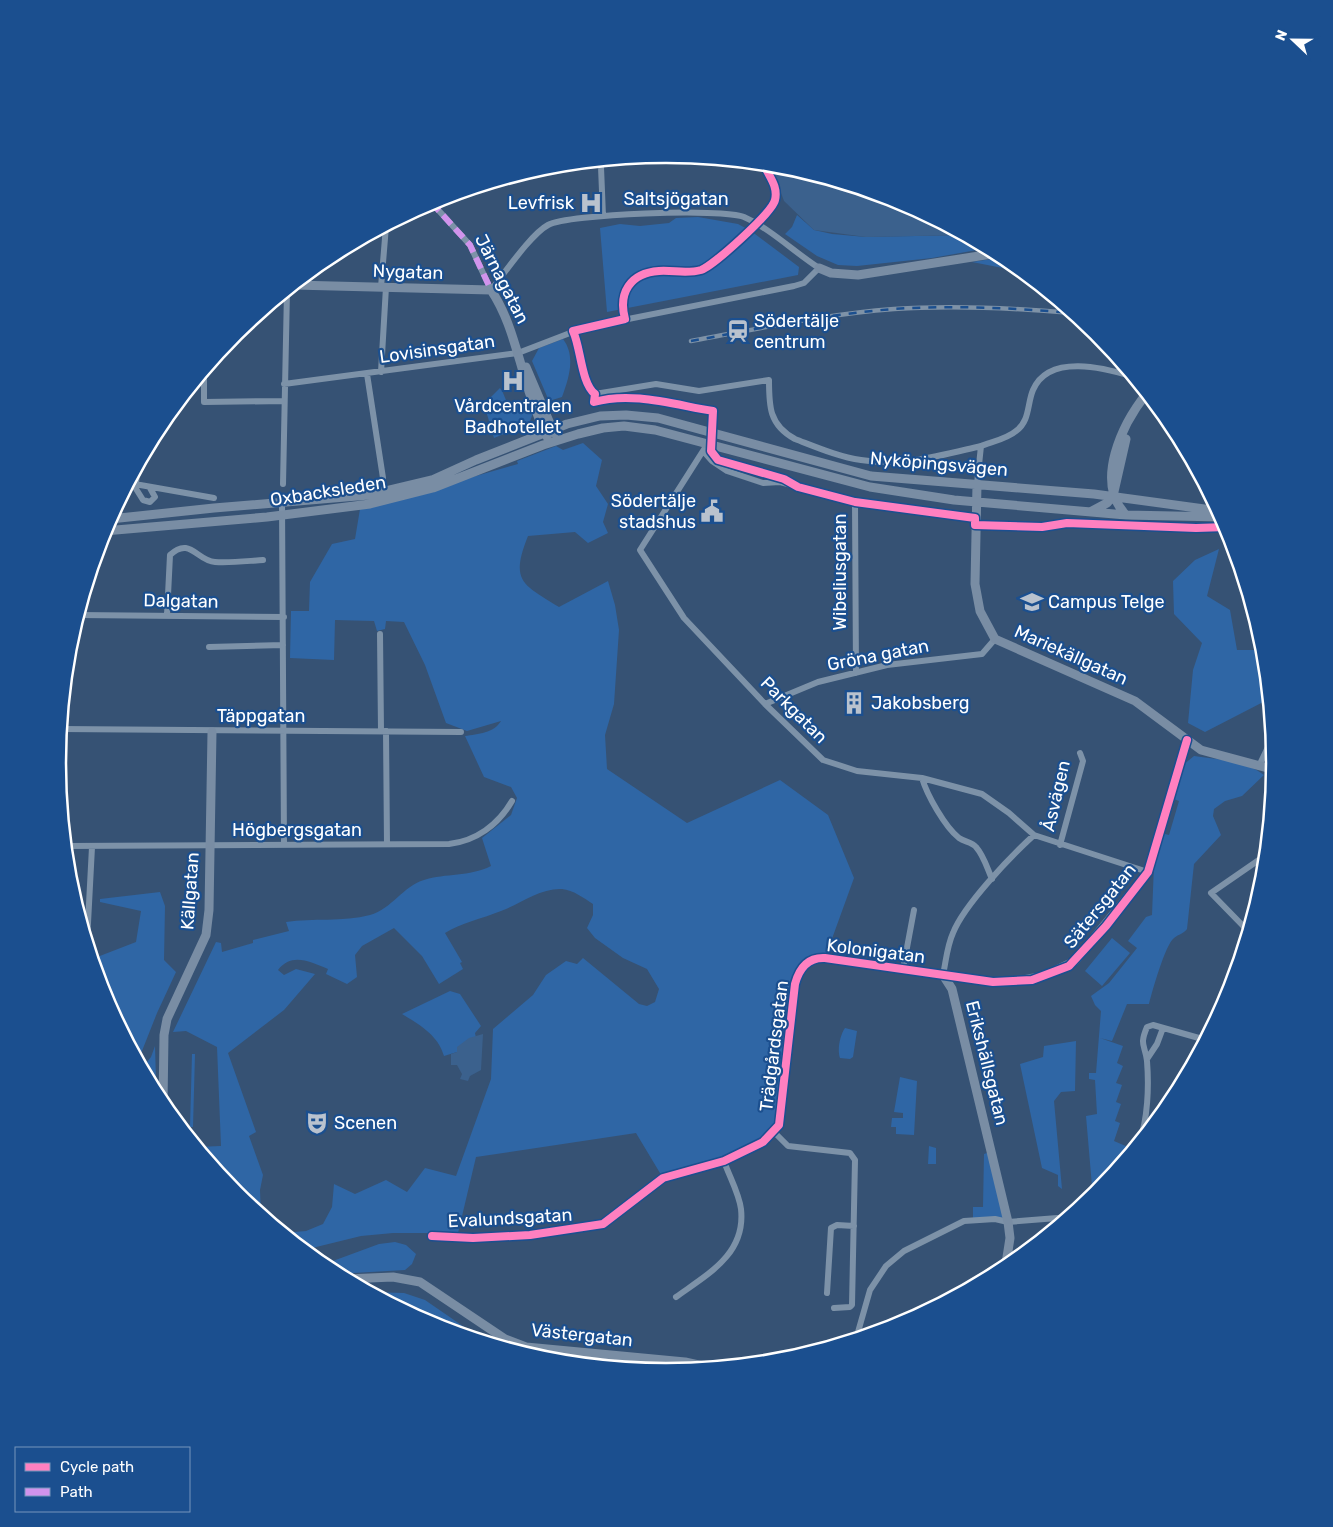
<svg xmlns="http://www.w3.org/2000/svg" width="1333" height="1527" viewBox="0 0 1333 1527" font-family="Rubik,sans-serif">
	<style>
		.green { fill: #2f66a5 }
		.water { fill: #3b618d }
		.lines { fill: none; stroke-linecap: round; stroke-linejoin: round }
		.street { stroke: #7d92a8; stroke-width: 6 }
		.secondary { stroke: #798da4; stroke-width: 9 }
		.rail-casing { stroke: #7e92a7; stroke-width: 4.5 }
		.rail { stroke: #1b4f8f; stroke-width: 2.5; stroke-dasharray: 8; stroke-linecap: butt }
		.quiet { stroke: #d193ec; stroke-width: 6; stroke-dasharray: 12 6; stroke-linecap: butt }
		.cycleway-casing { stroke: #1b4f8f; stroke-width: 11 }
		.cycleway { stroke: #ff80c0; stroke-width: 8 }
		.labels { text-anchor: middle; stroke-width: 4.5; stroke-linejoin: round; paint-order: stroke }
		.street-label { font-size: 18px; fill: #fff; stroke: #1b4f8f }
		.poi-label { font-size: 18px; fill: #fff; stroke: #1b4f8f; text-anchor: start }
		.rim { fill: none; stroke: #fff; stroke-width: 2.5 }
	</style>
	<rect width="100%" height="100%" fill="#365274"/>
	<path class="green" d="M797,215L814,230L832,234L866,237L964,235L988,248L932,258L857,266L838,265L817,256L785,234L792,227Z
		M698,217L738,224L751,231L799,267L798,275L607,312L600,228L620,224L640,226L669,223L676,218Z
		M1005,257L1023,272L972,262Z
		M563,339C576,356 569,378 562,397L549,401L532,361L539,348Z
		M500,388C507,397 503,403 515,405L525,399L533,413L529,424L494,438L484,404Z
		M583,443L602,460L596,486L608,504L603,522L608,533L588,543L575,532L528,536C510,581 522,584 559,607L608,581L615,605L619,630L614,704L605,735L607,769L687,823L780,780L828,815L854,878L825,958L811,960L797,977L779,1125L763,1142L724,1161L663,1178L636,1133L476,1157L458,1233H393L361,1236L304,1250L283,1233L306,1231L323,1224L332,1207L334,1184L355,1194L386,1180L407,1192L425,1168L456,1176L491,1079L493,1029L533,995L546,975L566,961L577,964L583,958L639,1004L647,1006L655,1002L659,989L647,969L623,958L595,938L587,928L593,915V904C584,898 573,890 562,889C540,888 520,904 501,911C481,919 461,923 445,933L462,962L460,963L463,969L439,984L422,956L394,928L362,946L355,955L357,977L347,984L326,974L328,969C310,962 292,952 278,970L284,975L296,969L315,974L284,1010L228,1053L256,1132L249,1136L263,1175L260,1190L261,1215L236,1194L197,1147L221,1146L217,1047L186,1031L173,1032L216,942L221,943L222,952L253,943V940L289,931L286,922C313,918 343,922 370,915C392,909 403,886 424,880C446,873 469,877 491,866L482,838L511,815L517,798L511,787L484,777L465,736C478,734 494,733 501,721L467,731L446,723L425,665L404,622L386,621L385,629L377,631L374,621L335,620L334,660L290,658L291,611H309L310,582L332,544L355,539L360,509L518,464L517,461L556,446L563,450Z
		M1219,549L1207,596L1230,610L1237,650H1264L1269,699L1205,732L1188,723L1193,670L1202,643L1174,614L1173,581L1195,560Z
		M1194,756C1216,759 1246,761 1264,775L1242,796L1225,801L1214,809L1213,816L1221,835L1194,864L1187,929C1183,934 1179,934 1174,938C1165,945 1152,992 1149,1004H1127L1112,1041L1100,1038L1123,1046L1117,1063L1123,1066L1116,1083L1122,1085L1116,1102L1121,1104L1115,1121L1120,1123L1114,1141L1128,1147L1123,1163L1093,1198L1086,1116L1097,1114L1095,1080L1089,1079V1073H1096L1101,1011L1095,1005L1091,996L1109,983L1137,948L1128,941L1146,917L1152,915L1154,865L1161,833L1169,835L1179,801L1171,798L1183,765Z
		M160,892L165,906L164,960L176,972L157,1013L138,1061L104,996L92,959L136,942L141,911L100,902V899Z
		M1112,938L1130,953L1102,986L1085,971Z
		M450,991L460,994L481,1026L475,1033L476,1038L457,1052L444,1056C438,1035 420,1025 402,1014Z
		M845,1028L857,1031L853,1057L850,1059L840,1058C837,1050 840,1035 845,1028Z
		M1076,1041L1075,1091L1061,1092L1054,1101L1062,1189L1058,1186V1175L1042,1168L1020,1064L1043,1057L1044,1046Z
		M155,1046L156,1081L142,1068L151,1057Z
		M192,1054H195L193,1127H190Z
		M900,1077L917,1081L914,1135L896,1134V1127H891L892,1118H903V1113L894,1112Z
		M929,1146L936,1148V1164H928Z
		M993,1151L1008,1222L973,1221V1207H983L984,1154Z
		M395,1242L406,1245L416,1254L412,1264L405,1270L336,1274L322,1265L379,1244Z
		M370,1292L404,1293L425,1300L486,1342L433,1326Z"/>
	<path class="water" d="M763,164L786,166L900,201L964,235L866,237L814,230L784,201L775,177Z
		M483,1034L481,1070L470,1076L468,1081L460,1079L462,1074L457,1065H451V1054L457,1052V1047L469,1038Z"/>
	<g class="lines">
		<path class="street" d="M595,162L601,167L603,216
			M381,287L386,226
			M573,331C581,348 581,383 595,394L656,384L699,391L769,380C769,406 769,425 795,439C816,447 839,457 861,460C902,467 942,455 981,446L977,484
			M204,372V402L284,401
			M381,372L386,287
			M367,374L383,478
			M284,384L518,353L583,328L794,286L804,283L819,268C794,252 771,229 744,217C723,208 568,214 548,225C531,234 504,274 491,290L470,245L431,202
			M715,432L640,550L684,618L765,704L823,760L857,771L922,778L982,794L1009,813L1034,835L1148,872
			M981,446C991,442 1007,439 1016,431C1030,421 1027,404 1033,390C1049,353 1105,368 1134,377
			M704,452L712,461L727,471L763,483L780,482L868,505L975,518
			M129,483L214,498
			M133,484L143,500L150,502L155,497L150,488
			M283,484L287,291
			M136,485L137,469
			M282,502L284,845
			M855,502L856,673
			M78,615L284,617
			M167,615L170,555C190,536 197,561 215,562C231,563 247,561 263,560
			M380,634L381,731
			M209,647L283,645
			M765,704L818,682L887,665L982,654L995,639
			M61,729L461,732
			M386,731L387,844
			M1259,766L1268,747L1274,744
			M922,778C927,795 945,827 959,838C965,842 972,842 976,847C984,856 987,868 992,879
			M1060,845L1083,761L1080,753
			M66,846L449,844C476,841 498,825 512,801
			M1249,932L1211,893L1266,855
			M87,942L92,847
			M903,969L914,910
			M1147,1059L1157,1044L1163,1028
			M774,1132L788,1146L850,1153L855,1160L852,1305L850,1307L834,1308
			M1139,1143C1148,1119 1149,1086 1147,1061C1145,1044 1139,1046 1147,1027L1153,1025L1206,1040
			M432,1236L473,1238L530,1235L603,1224L663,1178L724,1161L763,1142L779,1125L795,984L805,963L818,958H825L943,975C946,961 947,946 953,933C964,905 1010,857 1034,835
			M827,1293L831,1228L837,1225L854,1226
			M676,1297C708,1274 746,1254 741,1209C739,1193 729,1176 724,1161
			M856,1339L870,1290L886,1266L904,1251L964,1221L995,1219L1008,1222L1070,1217
			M609,1367L612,1354"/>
		<path class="secondary" d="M819,268L831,273L858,275L998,253
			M294,285L491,290C507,314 514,341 522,368C528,392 537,415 547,437
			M526,367L554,433
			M977,484L975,584L980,611L995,639L1135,701L1201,750L1275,770
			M1092,511L1107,503L1113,496L1126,439
			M1126,515C1094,482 1122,424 1147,393
			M110,519L214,508L369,495L432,480L476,460L567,424L600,416L626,415L658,418L871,476L1094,494L1219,511
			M104,531L267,517L370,504L433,488L543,445L578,434L603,428L624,426L655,430L870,487L954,500L1126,515L1222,517
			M943,975L993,982L1018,981L1044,976L1075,961L1148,872L1187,740
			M943,975L952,989L1008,1222L1010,1238L1005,1270
			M163,1105L164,1035L167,1019L206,935L209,910L212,732
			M346,1279L393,1277L420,1282L505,1339L526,1347L685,1362L712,1368"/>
		<defs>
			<path id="rail" d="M691,341C758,329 826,314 894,309C953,305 1014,308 1073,313"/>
		</defs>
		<use href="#rail" class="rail-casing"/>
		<use href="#rail" class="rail"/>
		<path class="quiet" d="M431,202L470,245L491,290"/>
		<defs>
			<path id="cycleway" d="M765,164C765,173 779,184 775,200C772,213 713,266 701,270C687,274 673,270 659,271C630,273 618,293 625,319L573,331C581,348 581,383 595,394L594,402C632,391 675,405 713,411L711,451L718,460L784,479L798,487L855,502L975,518V525L1042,527L1067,523L1196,528L1227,527
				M432,1236L473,1238L530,1235L603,1224L663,1178L724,1161L763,1142L779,1125L795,984C799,969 807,957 825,958L993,982L1032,980L1069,966L1106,926L1148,872L1187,740"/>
		</defs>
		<use href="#cycleway" class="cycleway-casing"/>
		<use href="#cycleway" class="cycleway"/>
	</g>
	<defs>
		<symbol id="hospital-bare" viewBox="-9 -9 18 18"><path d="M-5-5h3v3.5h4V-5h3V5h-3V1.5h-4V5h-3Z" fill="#b9c2ce" stroke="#1b4f8f" stroke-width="2.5" paint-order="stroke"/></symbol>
		<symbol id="station-bare" viewBox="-9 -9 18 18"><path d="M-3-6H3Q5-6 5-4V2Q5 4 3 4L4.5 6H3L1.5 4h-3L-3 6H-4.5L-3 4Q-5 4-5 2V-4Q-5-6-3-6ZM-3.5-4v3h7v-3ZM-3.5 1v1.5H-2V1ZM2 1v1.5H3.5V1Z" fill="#b9c2ce" stroke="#1b4f8f" stroke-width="2.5" paint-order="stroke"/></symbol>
		<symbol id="civic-bare" viewBox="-9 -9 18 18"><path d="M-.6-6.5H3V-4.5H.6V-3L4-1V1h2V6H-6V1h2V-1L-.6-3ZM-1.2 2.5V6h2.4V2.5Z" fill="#b9c2ce" stroke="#1b4f8f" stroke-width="2.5" paint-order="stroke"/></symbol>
		<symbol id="university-bare" viewBox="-9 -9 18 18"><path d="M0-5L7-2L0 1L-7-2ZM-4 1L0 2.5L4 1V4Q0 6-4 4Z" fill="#b9c2ce" stroke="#1b4f8f" stroke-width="2.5" paint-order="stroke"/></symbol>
		<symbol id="building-bare" viewBox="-9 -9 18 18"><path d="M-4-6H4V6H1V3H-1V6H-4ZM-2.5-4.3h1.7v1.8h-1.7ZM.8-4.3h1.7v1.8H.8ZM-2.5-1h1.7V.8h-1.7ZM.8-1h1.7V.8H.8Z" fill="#b9c2ce" stroke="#1b4f8f" stroke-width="2.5" paint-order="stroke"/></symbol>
		<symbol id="theatre-bare" viewBox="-9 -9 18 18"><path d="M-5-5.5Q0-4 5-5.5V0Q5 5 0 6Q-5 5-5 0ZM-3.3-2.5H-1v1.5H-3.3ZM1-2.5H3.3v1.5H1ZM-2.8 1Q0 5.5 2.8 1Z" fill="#b9c2ce" stroke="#1b4f8f" stroke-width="2.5" paint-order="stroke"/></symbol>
	</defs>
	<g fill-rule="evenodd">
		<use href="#hospital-bare" x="575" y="187" width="32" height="32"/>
		<use href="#station-bare" x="722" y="315" width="32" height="32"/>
		<use href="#hospital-bare" x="497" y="365" width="32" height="32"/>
		<use href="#civic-bare" x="696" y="495" width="32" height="32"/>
		<use href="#university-bare" x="1016" y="586" width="32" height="32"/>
		<use href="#building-bare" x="838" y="687" width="32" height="32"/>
		<use href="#theatre-bare" x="301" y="1107" width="32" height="32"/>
	</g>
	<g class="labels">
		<g class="street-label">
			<text x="676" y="205">Saltsjögatan</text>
			<text transform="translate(408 272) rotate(2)" y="6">Nygatan</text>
			<text transform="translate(502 279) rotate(63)" y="6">Järnagatan</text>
			<text transform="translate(437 349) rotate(-8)" y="6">Lovisinsgatan</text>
			<text transform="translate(939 464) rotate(5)" y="6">Nyköpingsvägen</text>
			<text transform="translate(328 491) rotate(-9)" y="6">Oxbacksleden</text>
			<text transform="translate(840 572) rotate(-90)" y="6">Wibeliusgatan</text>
			<text transform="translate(181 601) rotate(1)" y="6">Dalgatan</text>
			<text transform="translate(878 655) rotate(-11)" y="6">Gröna gatan</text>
			<text transform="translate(1071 655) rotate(24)" y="6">Mariekällgatan</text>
			<text transform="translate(794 710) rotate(45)" y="6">Parkgatan</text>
			<text x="261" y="722">Täppgatan</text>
			<text transform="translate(1056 796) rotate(-77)" y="6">Åsvägen</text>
			<text x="297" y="836">Högbergsgatan</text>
			<text transform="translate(190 891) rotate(-86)" y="6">Källgatan</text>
			<text transform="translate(1100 906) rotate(-51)" y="6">Sätersgatan</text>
			<text transform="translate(876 951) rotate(7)" y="6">Kolonigatan</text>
			<text transform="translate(774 1046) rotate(-83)" y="6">Trädgårdsgatan</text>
			<text transform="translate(987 1063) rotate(76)" y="6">Erikshällsgatan</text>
			<text transform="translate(510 1218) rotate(-3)" y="6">Evalundsgatan</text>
			<text transform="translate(582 1335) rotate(6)" y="6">Västergatan</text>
		</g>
		<g class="poi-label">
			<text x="574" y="209" text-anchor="end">Levfrisk</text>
			<text x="754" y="327">Södertälje<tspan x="754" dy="21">centrum</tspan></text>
			<text x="513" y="412" text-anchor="middle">Vårdcentralen<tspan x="513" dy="21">Badhotellet</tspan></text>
			<text x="696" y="507" text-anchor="end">Södertälje<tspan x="696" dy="21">stadshus</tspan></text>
			<text x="1048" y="608">Campus Telge</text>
			<text x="871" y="709">Jakobsberg</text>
			<text x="334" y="1129">Scenen</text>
		</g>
	</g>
	<path d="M0 0H1333V1527H0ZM66 763a600 600 0 1 1 1200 0a600 600 0 1 1-1200 0Z" fill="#1b4f8f" fill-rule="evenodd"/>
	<path class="rim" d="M66 763a600 600 0 1 1 1200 0a600 600 0 1 1-1200 0Z"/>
	<rect x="15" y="1447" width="175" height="65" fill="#1b4f8f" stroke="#7695bc"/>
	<rect x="25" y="1463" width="25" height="8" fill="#ff80c0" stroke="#7695bc"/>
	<text x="60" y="1472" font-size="15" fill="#ffffff">Cycle path</text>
	<rect x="25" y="1488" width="25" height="8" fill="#d193ec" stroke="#7695bc"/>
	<text x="60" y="1497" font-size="15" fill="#ffffff">Path</text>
	<g transform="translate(1293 40) rotate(292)" stroke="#1b4f8f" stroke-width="4" paint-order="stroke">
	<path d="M0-4L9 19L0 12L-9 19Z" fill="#ffffff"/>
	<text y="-8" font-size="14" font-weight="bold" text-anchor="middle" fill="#ffffff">N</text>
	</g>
</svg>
